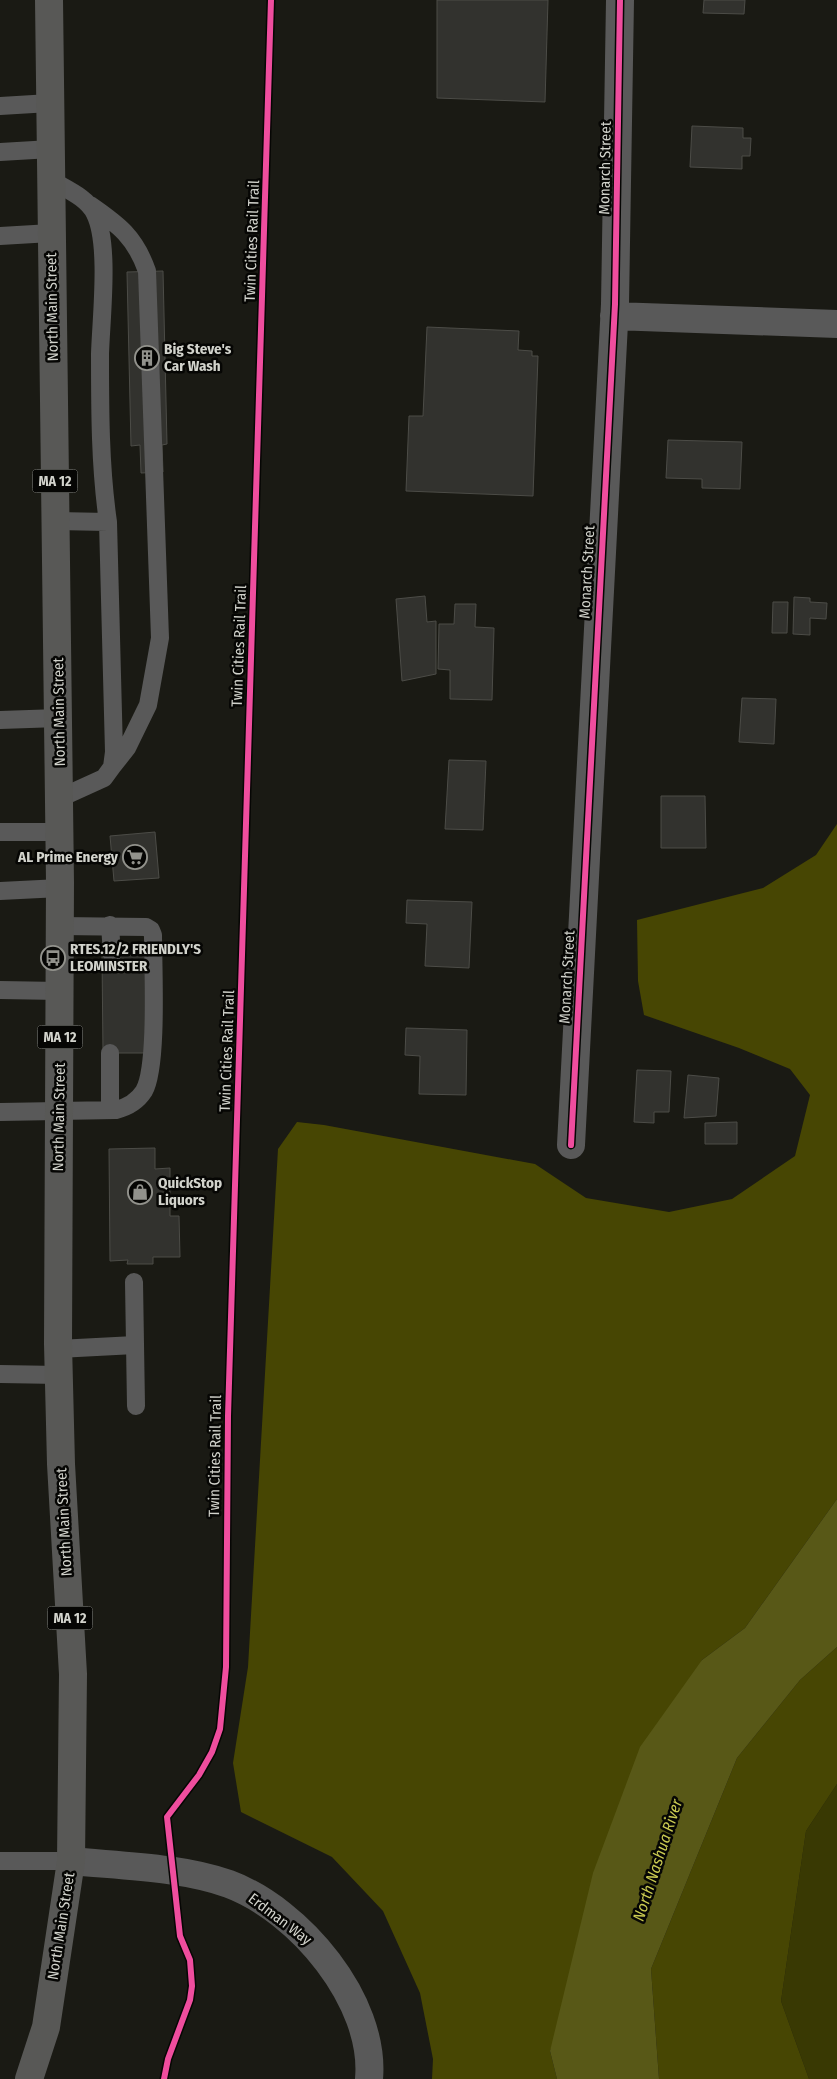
<svg xmlns="http://www.w3.org/2000/svg" width="837" height="2079" viewBox="0 0 837 2079" font-family="'Fira Sans Condensed',sans-serif">
	<style>
		.green { fill: #393903 }
		.forest { fill: #474603 }
		.water { fill: #585817 }
		.building { fill: #32322e; stroke: #4c4c47 }
		.lines { fill: none; stroke-linecap: round; stroke-linejoin: round }
		.service { stroke: #595959; stroke-width: 18 }
		.minor { stroke: #595959; stroke-width: 28 }
		.trunk { stroke: #585856; stroke-width: 28 }
		.cycleway-casing { stroke: #060604; stroke-width: 9 }
		.cycleway { stroke: #ef4d9e; stroke-width: 6 }
		.labels { text-anchor: middle; stroke-width: 5; stroke-linejoin: round; paint-order: stroke }
		.shield { fill: #060604; stroke: #959690; stroke-width: 1 }
		.shield-label { font-size: 14px; font-weight: bold; fill: #d2d3cc }
		.street-label { font-size: 15px; fill: #d2d3cc; stroke: #060604 }
		.poi-label { font-size: 15px; font-weight: bold; fill: #d2d3cc; stroke: #060604; text-anchor: start }
		.water-label { font-size: 16px; font-style: italic; fill: #cbcb52; stroke: #060604 }
	</style>
	<rect width="100%" height="100%" fill="#1a1a14"/>
	<path class="green" d="M837,1784V2079H809L781,2001L806,1831Z"/>
	<path class="forest" d="M837,824V1499L745,1628L702,1660L550,2051L557,2079H432L433,2059L420,1993L383,1911L332,1857L241,1812L233,1763L248,1667L278,1149L297,1122L324,1125L535,1164L586,1198L669,1212L732,1199L795,1156L810,1095L790,1069L739,1048L644,1015L638,981L637,920L763,888L816,855Z
		M837,1647V1784L806,1831L781,2001L809,2079H659L651,1969L737,1758L800,1680Z"/>
	<path class="water" d="M837,1499V1647L800,1680L737,1758L651,1969L659,2079H557L550,2051L593,1873L640,1747L702,1660L745,1628Z"/>
	<path class="building" d="M437,0H548L545,102L437,98Z
		M704,0H745L744,14L703,13Z
		M692,126L743,128V138H751L750,156H742V169L690,167Z
		M163,271L167,444L162,445L163,472L141,473L140,445L131,446L127,272Z
		M427,327L519,331L518,350L532,351V356H538L533,496L406,491L409,416H423Z
		M668,440L742,442L740,489L702,488V479L666,478Z
		M425,596L427,622L436,621V674L402,681L396,599Z
		M794,597L810,598V602L827,603L826,619L810,618V635L793,634Z
		M773,602H788L787,633H772Z
		M455,604H476L475,627L494,628L492,700L450,699V670L438,669L439,624H454Z
		M742,698L776,699L774,744L739,742Z
		M449,760L486,761L483,830L445,829Z
		M661,796H705L706,848H661Z
		M155,832L159,878L114,881L110,836Z
		M407,900L472,902L469,968L425,966L427,924L406,923Z
		M102,955H146L148,1053H103Z
		M406,1028L467,1030L466,1095L419,1094L420,1056L405,1055Z
		M637,1070L671,1071L669,1112H654V1123L634,1122Z
		M688,1075L719,1078L716,1116L684,1118Z
		M737,1122V1144H705V1123Z
		M155,1148V1169L170,1168V1216H179L180,1257H153V1264H127L128,1260L110,1261L109,1149Z"/>
	<g class="lines">
		<path class="service" d="M0,106L50,103
			M0,152L51,149
			M51,180C66,189 88,198 95,214C110,244 101,319 100,354C100,410 100,467 108,522
			M90,205C119,225 135,237 147,271L160,638L148,705L127,748L112,767
			M0,236L51,233
			M56,521L108,522L114,752L112,767L104,778L60,798
			M0,720L59,718
			M0,832H60
			M0,891L60,888
			M110,925L112,955
			M0,990L60,991
			M110,1110V1053
			M0,1112L116,1110C128,1107 137,1102 144,1091C158,1067 153,967 153,935L151,930L146,927L60,926
			M134,1282L136,1406
			M58,1349L135,1345
			M0,1374L59,1375
			M0,1861H71"/>
		<path class="minor" d="M614,316L837,324
			M571,1145L615,304L620,0
			M71,1861C122,1866 181,1867 229,1884C299,1910 376,2001 369,2079"/>
		<path class="trunk" d="M29,2079L46,2027L71,1861L73,1674L61,1464L58,1344L60,882L49,0"/>
		<defs>
			<path id="cycleway" d="M571,1145L615,304L620,0
				M164,2079L168,2059L190,2000L192,1986L190,1960L180,1936L167,1817L199,1775L212,1752L220,1729L226,1667L228,1416L271,0"/>
		</defs>
		<use href="#cycleway" class="cycleway-casing"/>
		<use href="#cycleway" class="cycleway"/>
	</g>
	<defs>
		<symbol id="building-ring" viewBox="-11 -11 22 22"><circle r="9.5" fill="#060604" stroke="#92928c" stroke-width="1.5"/><path d="M-4-6H4V6H1V3H-1V6H-4ZM-2.5-4.3h1.7v1.8h-1.7ZM.8-4.3h1.7v1.8H.8ZM-2.5-1h1.7V.8h-1.7ZM.8-1h1.7V.8H.8Z" fill="#92928c"/></symbol>
		<symbol id="supermarket-ring" viewBox="-11 -11 22 22"><circle r="9.5" fill="#060604" stroke="#92928c" stroke-width="1.5"/><path d="M-6-5.5h2.5l.6 2H6L4.5 2H-2.5L-4.4-4H-6ZM-1.5 3.2a1.3 1.3 0 1 0 .1 0ZM3 3.2a1.3 1.3 0 1 0 .1 0Z" fill="#92928c"/></symbol>
		<symbol id="bus-ring" viewBox="-11 -11 22 22"><circle r="9.5" fill="#060604" stroke="#92928c" stroke-width="1.5"/><path d="M-5-6H5V4H4V6H2V4H-2V6H-4V4H-5ZM-3.5-4V0h7V-4ZM-3.5 1.2v1.5H-2V1.2ZM2 1.2v1.5H3.5V1.2Z" fill="#92928c"/></symbol>
		<symbol id="shop-ring" viewBox="-11 -11 22 22"><circle r="9.5" fill="#060604" stroke="#92928c" stroke-width="1.5"/><path d="M-5-2.5h2.3a2.7 3.5 0 0 1 5.4 0H5L5.5 6h-11ZM-1.5-2.5h3a1.5 2.3 0 0 0-3 0Z" fill="#92928c"/></symbol>
	</defs>
	<g fill-rule="evenodd">
		<use href="#building-ring" x="133" y="344" width="28" height="28"/>
		<use href="#supermarket-ring" x="121" y="843" width="28" height="28"/>
		<use href="#bus-ring" x="39" y="944" width="28" height="28"/>
		<use href="#shop-ring" x="126" y="1178" width="28" height="28"/>
	</g>
	<g class="labels">
		<g class="shield">
			<rect x="32.5" y="469.5" width="45" height="23" rx="4"/>
			<rect x="37.5" y="1025.5" width="45" height="23" rx="4"/>
			<rect x="47.5" y="1606.5" width="45" height="23" rx="4"/>
		</g>
		<g class="shield-label">
			<text x="55" y="486">MA 12</text>
			<text x="60" y="1042">MA 12</text>
			<text x="70" y="1623">MA 12</text>
		</g>
		<g class="street-label">
			<text transform="translate(605 168) rotate(-89)" y="5">Monarch Street</text>
			<text transform="translate(252 241) rotate(-88)" y="5">Twin Cities Rail Trail</text>
			<text transform="translate(52 307) rotate(-91)" y="5">North Main Street</text>
			<text transform="translate(587 572) rotate(-87)" y="5">Monarch Street</text>
			<text transform="translate(239 646) rotate(-88)" y="5">Twin Cities Rail Trail</text>
			<text transform="translate(59 712) rotate(-91)" y="5">North Main Street</text>
			<text transform="translate(567 977) rotate(-87)" y="5">Monarch Street</text>
			<text transform="translate(227 1051) rotate(-88)" y="5">Twin Cities Rail Trail</text>
			<text transform="translate(59 1117) rotate(-89)" y="5">North Main Street</text>
			<text transform="translate(215 1456) rotate(-89)" y="5">Twin Cities Rail Trail</text>
			<text transform="translate(64 1522) rotate(-93)" y="5">North Main Street</text>
			<text transform="translate(280 1919) rotate(37)" y="5">Erdman Way</text>
			<text transform="translate(61 1926) rotate(-81)" y="5">North Main Street</text>
		</g>
		<g class="poi-label">
			<text x="164" y="354">Big Steve's<tspan x="164" dy="17">Car Wash</tspan></text>
			<text x="118" y="862" text-anchor="end">AL Prime Energy</text>
			<text x="70" y="954">RTES.12/2 FRIENDLY'S<tspan x="70" dy="17">LEOMINSTER</tspan></text>
			<text x="158" y="1188">QuickStop<tspan x="158" dy="17">Liquors</tspan></text>
		</g>
		<g class="water-label">
			<text transform="translate(657 1860) rotate(-72)" y="6">North Nashua River</text>
		</g>
	</g>
</svg>
